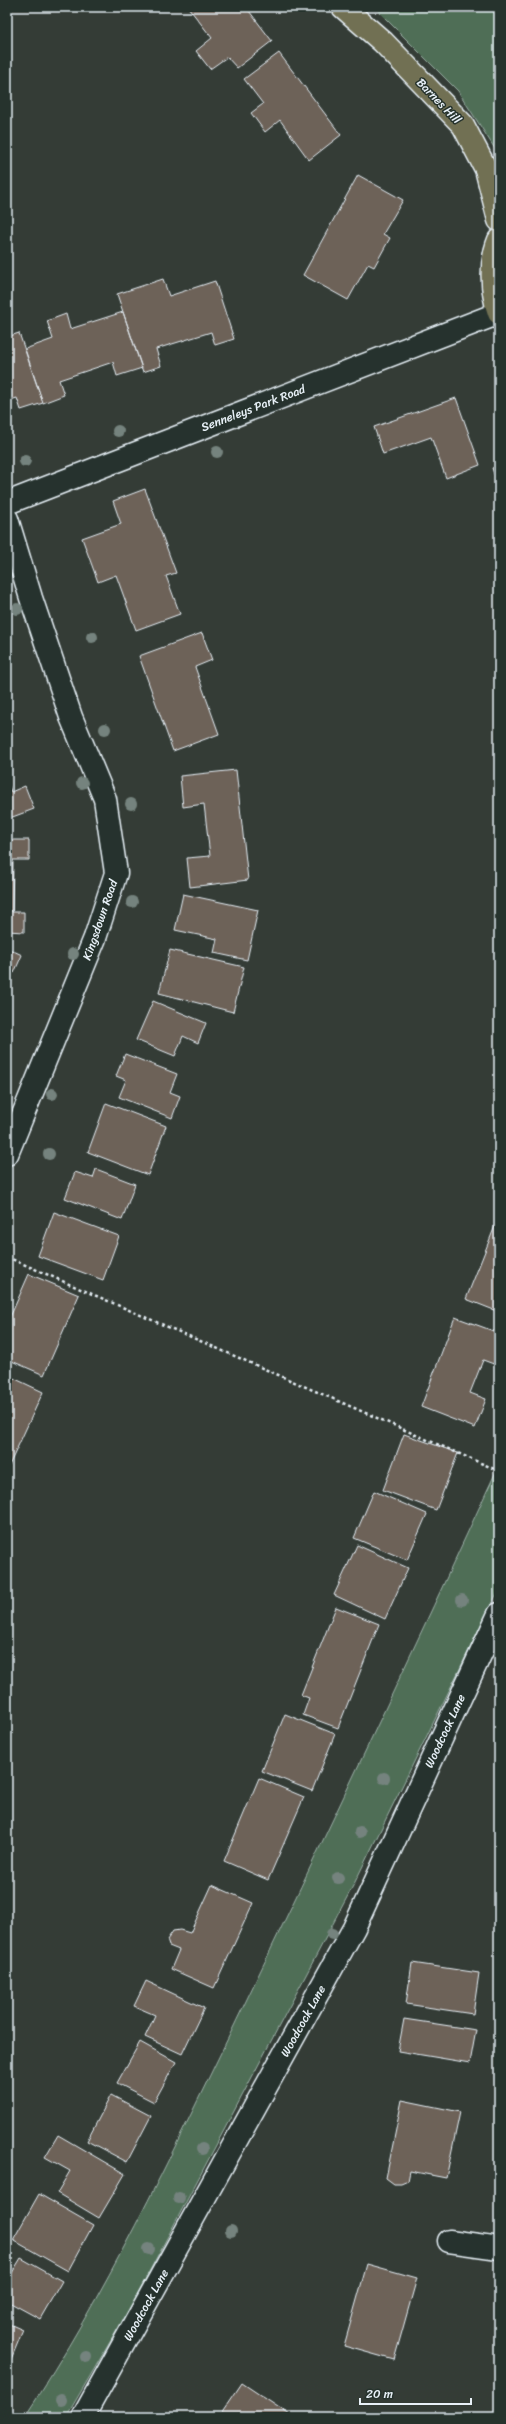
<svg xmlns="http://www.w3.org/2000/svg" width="506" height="2424" viewBox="0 0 506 2424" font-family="Sriracha,sans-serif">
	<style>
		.green { fill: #4f6e57; stroke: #9cb0a8 }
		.building { fill: #6d6259; stroke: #e8f1f8 }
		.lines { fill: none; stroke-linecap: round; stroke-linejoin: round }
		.minor-casing { stroke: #e8f1f8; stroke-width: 25 }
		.major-casing { stroke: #e8f1f8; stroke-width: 25 }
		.path { stroke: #e8f1f8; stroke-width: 2.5; stroke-dasharray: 3 3; stroke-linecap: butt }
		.minor { stroke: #26332d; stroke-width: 22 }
		.major { stroke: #716f52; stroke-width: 22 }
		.tree { fill: #75837e }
		.labels { text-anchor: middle; stroke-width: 3; stroke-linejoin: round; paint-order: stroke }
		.street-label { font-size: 12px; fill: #e8f1f8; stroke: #26332d }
	</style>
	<rect width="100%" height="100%" fill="#343c36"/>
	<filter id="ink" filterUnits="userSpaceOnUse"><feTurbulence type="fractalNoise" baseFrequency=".025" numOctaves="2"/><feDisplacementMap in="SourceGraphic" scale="8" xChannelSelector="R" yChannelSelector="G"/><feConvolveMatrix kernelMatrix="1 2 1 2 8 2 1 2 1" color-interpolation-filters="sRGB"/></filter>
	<g filter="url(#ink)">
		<path class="green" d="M374,7H496L499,13V155L458,91Z
			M499,1465V1589L354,1884L130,2308L66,2417H24C106,2294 169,2159 234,2026C324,1840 412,1653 499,1465Z"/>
		<path class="building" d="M188,7H246L272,41L237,68L227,57L210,69L196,51L212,38Z
			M279,53L341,135L309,160L280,120L265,132L251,113L263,104L244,79Z
			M358,175L403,200L383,234L390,238L374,267L368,264L348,300L303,275Z
			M163,279L169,296L215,281L234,339L215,345L211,332L156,349L161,366L143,372L117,294Z
			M123,312L142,368L117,376L113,362L59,380L64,395L43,403L25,349L53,339L47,321L66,314L70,329Z
			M19,333L43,403L21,410L17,398L7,401V337Z
			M456,398L480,465L446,478L431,437L383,454L374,427Z
			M499,466V489L492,468Z
			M145,489L176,573L166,576L180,614L136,630L116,575L98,582L82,538L121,524L113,501Z
			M202,633L212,660L195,667L219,734L173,751L139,656Z
			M236,770L248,880L190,887L187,858L210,856L204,804L183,807L180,776Z
			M7,781L11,792L25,786L34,809L7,819Z
			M7,840H29V860H13L12,912H24V932L7,931Z
			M183,894L258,910L247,960L214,953L217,939L175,930Z
			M7,948L22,955L14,973L7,970Z
			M170,950L244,967L233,1012L159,993Z
			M153,1001L206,1023L198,1043L183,1036L175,1056L136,1040Z
			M125,1054L177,1074L170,1092L180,1096L172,1118L119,1097L126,1080L116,1076Z
			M106,1103L166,1126L148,1175L88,1152Z
			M96,1169L135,1184L122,1220L65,1198L75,1172L93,1178Z
			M54,1212L119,1236L103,1280L38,1256Z
			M499,1216V1312L466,1299Z
			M29,1274L79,1295L44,1375L7,1359V1324Z
			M455,1317L499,1333V1366L483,1360L470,1393L486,1399L475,1428L421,1407Z
			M7,1375L43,1392L7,1470Z
			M404,1434L458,1453L436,1510L383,1490Z
			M374,1491L427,1514L407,1560L354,1538Z
			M357,1545L408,1568L385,1619L334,1595Z
			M336,1607L379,1624L338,1728L303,1715L309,1698L301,1695Z
			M285,1714L335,1734L312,1791L262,1771Z
			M259,1778L304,1797L268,1880L224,1861Z
			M212,1885L253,1903L214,1988L171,1969L179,1950L169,1946L167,1940L173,1931L180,1930L190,1933Z
			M412,1963L479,1973L473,2014L406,2004Z
			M146,1981L204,2008L182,2054L145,2037L155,2015L134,2006Z
			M404,2019L476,2030L470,2063L398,2051Z
			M140,2042L176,2062L154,2102L117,2083Z
			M111,2095L151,2116L127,2162L87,2141Z
			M402,2100L460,2112L446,2178L410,2171L408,2181L401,2184H394L386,2178Z
			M58,2135L125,2174L99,2218L57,2193L70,2171L45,2157Z
			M39,2194L93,2225L68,2271L13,2240Z
			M21,2258L62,2281L40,2319L7,2301V2281Z
			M367,2264L417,2278L394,2360L344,2346Z
			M7,2323L23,2330L7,2369Z
			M242,2383L293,2417H219Z"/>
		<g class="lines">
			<defs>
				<path id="minor" d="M7,503L489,317L498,311
					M7,519L31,598L71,717L105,799L116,873L95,938L7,1154
					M449,2241L499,2248
					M83,2417L354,1928L499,1614"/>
				<path id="major" d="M343,7L383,42L463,125L486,169L499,220
					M499,240C490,262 491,290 499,313"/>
			</defs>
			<use href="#minor" class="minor-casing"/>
			<use href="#major" class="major-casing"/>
			<path class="path" d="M7,1257L499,1471"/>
			<use href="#minor" class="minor"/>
			<use href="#major" class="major"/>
		</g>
		<g class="tree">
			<circle cx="118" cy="431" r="6"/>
			<circle cx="217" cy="452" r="6"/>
			<circle cx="25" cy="461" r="6"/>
			<circle cx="17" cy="609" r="6"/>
			<circle cx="92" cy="637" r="6"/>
			<circle cx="105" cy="729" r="6"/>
			<circle cx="82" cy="783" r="6"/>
			<circle cx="131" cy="804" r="6"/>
			<circle cx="132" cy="902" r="6"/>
			<circle cx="73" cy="954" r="6"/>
			<circle cx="52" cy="1094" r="6"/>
			<circle cx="49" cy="1154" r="6"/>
			<circle cx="462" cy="1600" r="6"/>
			<circle cx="384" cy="1778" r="6"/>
			<circle cx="360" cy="1832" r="6"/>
			<circle cx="338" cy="1878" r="6"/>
			<circle cx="332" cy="1934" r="6"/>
			<circle cx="202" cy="2149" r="6"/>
			<circle cx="179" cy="2198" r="6"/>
			<circle cx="231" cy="2231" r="6"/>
			<circle cx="149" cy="2249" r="6"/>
			<circle cx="86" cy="2357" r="6"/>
			<circle cx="61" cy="2400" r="6"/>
		</g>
	</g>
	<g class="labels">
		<g class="street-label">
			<text transform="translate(439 101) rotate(46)" y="4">Barnes Hill</text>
			<text transform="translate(253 408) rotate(-21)" y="4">Senneleys Park Road</text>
			<text transform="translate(100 920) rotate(-71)" y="4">Kingsdown Road</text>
			<text transform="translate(445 1731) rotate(-65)" y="4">Woodcock Lane</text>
			<text transform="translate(303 2021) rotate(-61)" y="4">Woodcock Lane</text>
			<text transform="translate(146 2305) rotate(-61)" y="4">Woodcock Lane</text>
		</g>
	</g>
	<rect width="506" height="2424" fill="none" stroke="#26332d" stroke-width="24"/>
	<rect x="12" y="12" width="482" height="2400" fill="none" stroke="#e8f1f8" stroke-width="1.5" filter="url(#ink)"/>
	<path d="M360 2398v6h111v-6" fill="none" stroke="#e8f1f8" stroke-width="2"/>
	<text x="366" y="2398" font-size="12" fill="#e8f1f8" stroke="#26332d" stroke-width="3" paint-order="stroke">20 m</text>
</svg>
